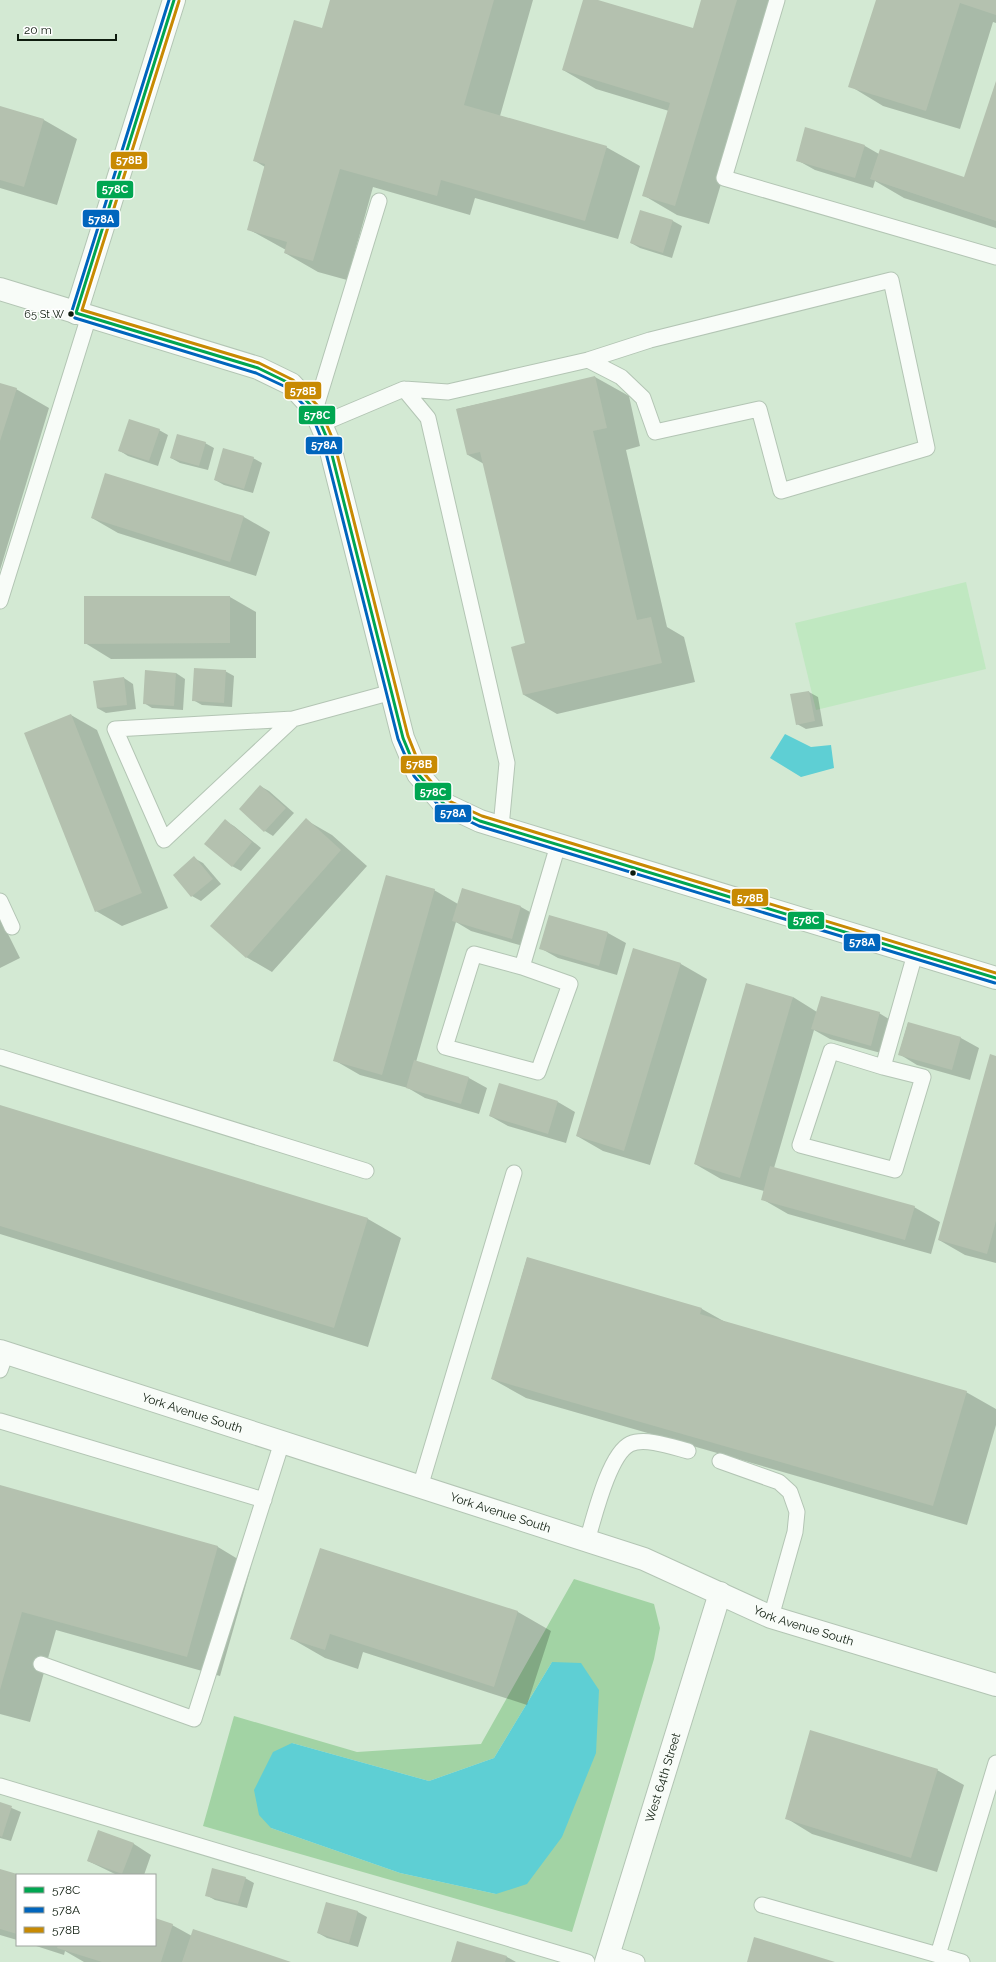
<svg xmlns="http://www.w3.org/2000/svg" width="996" height="1962" viewBox="0 0 996 1962" font-family="Raleway,sans-serif">
	<style>
		.green { fill: #c0e8c1 }
		.forest { fill: #a2d3a4; fill-rule: evenodd }
		.water { fill: #5ecfd4 }
		.shadow { fill: #0003 }
		.building { fill: #b4c1af }
		.lines { fill: none; stroke-linecap: round; stroke-linejoin: round }
		.service-casing { stroke: #b3c5b4; stroke-width: 17 }
		.minor-casing { stroke: #b3c5b4; stroke-width: 24 }
		.service { stroke: #f8fcf8; stroke-width: 15 }
		.minor { stroke: #f8fcf8; stroke-width: 22 }
		.bus-1-casing { stroke: #fff; stroke-width: 6 }
		.bus-2-casing { stroke: #fff; stroke-width: 6 }
		.bus-3-casing { stroke: #fff; stroke-width: 6 }
		.bus-1 { stroke: #00a651; stroke-width: 3 }
		.bus-2 { stroke: #0065bd; stroke-width: 3 }
		.bus-3 { stroke: #c88a03; stroke-width: 3 }
		.bus-dot { fill: #0d1b0d; stroke: #fff; stroke-width: 1.5 }
		.labels { text-anchor: middle; stroke-width: 3; stroke-linejoin: round; paint-order: stroke }
		.bus-label { font-size: 11px; fill: #0d1b0d; stroke: #fff; text-anchor: end }
		.street-label { font-size: 12px; fill: #0d1b0d; stroke: #fff }
		.line-badge { stroke: #fff; stroke-width: 1.5 }
		.badge-label { font-size: 11px; text-anchor: middle; font-weight: bold; fill: #fff }
	</style>
	<rect width="100%" height="100%" fill="#d3e9d3"/>
	<path class="green" d="M966,582L986,669L816,710L795,623Z"/>
	<path class="forest" d="M574,1579L654,1604L660,1628L654,1659L572,1932L203,1826L234,1716L357,1752L481,1744ZM552,1662L496,1894L400,1873L271,1828L292,1743L429,1781L494,1758Z"/>
	<path class="water" d="M785,734L811,747L831,745L834,768L801,777L770,758Z
		M552,1662L581,1663L599,1690L596,1753L562,1837L527,1884L496,1894L400,1873L271,1828L259,1815L254,1790L273,1752L292,1743L429,1781L494,1758Z"/>
	<path class="shadow" d="M331,0H533L500,116L606,147L640,166L618,239L475,198L470,215L373,187L347,280L318,272L285,253L286,250L248,229L265,167L255,161L323,29Z
		M584,0H595L694,30L702,0H776L709,224L677,215L643,195L669,111L596,89L563,70Z
		M877,0H996V23L993,22L960,129L883,106L850,86Z
		M996,83V228L904,198L875,181L873,188L815,170L797,160L865,146L879,154L965,178Z
		M0,107L44,120L77,139L57,205L0,188Z
		M641,212L673,221L682,226L672,258L640,248L631,243Z
		M595,377L629,396L640,446L626,450L667,627L684,637L695,682L557,714L524,695L526,644L484,464L468,455L457,409Z
		M0,384L16,389L49,408L0,570Z
		M159,430L168,435L158,466L128,456L120,451Z
		M205,443L214,448L208,470L180,463L171,458Z
		M253,458L262,463L253,493L224,485L215,480Z
		M244,517L270,532L256,576L118,533L92,518Z
		M85,597H230L256,612V658L111,659L85,643Z
		M225,671L234,676L232,707L202,705L193,700Z
		M176,673L185,679L183,710L152,708L144,703Z
		M124,678L133,684L136,709L106,713L97,708Z
		M809,692L818,697L823,726L806,729L797,724Z
		M71,715L97,730L168,908L122,926L96,911Z
		M260,786L269,791L294,813L273,836L265,831Z
		M306,820L332,835L367,866L272,972L246,957Z
		M225,821L234,826L261,848L241,871L232,866Z
		M194,858L203,863L221,884L201,901L192,896Z
		M434,890L458,904L462,890L521,907L539,917L530,948L471,931L456,922L416,1062L469,1078L487,1088L479,1114L425,1098L408,1088L360,1075L334,1060Z
		M550,916L608,933L626,943L617,975L558,958L540,948Z
		M0,918L20,958L0,968Z
		M634,950L681,964L707,979L650,1165L603,1151L577,1136Z
		M793,997L817,1012L879,1013L897,1024L888,1055L830,1039L814,1030L774,1168L914,1207L940,1222L931,1254L788,1214L762,1199L764,1191L721,1179L695,1164Z
		M908,1023L961,1038L979,1048L970,1080L917,1065L899,1054Z
		M996,1057V1263L965,1255L939,1240Z
		M558,1102L575,1112L566,1143L508,1126L490,1116Z
		M0,1106L368,1219L401,1238L368,1347L0,1234Z
		M527,1258L702,1309L727,1323L966,1392L996,1409V1425L967,1525L526,1398L492,1379Z
		M0,1486L218,1547L251,1567L220,1676L56,1630L30,1722L0,1714Z
		M321,1549L518,1612L551,1631L527,1705L363,1652L358,1669L325,1658L292,1639Z
		M937,1770L964,1785L937,1872L812,1834L786,1818Z
		M0,1803L21,1812L11,1841L0,1838Z
		M99,1831L134,1844L151,1855L144,1875H117L88,1861Z
		M0,1870L17,1875V1940L0,1935Z
		M245,1878L254,1883L247,1908L215,1900L206,1895Z
		M327,1903L358,1912L367,1917L358,1947L327,1938L318,1933Z
		M155,1919L172,1925L192,1936L289,1962H84L65,1951L64,1955L33,1945H155Z
		M507,1957L516,1962H452Z"/>
	<path class="building" d="M330,0H494L464,105L607,146L585,221L441,180L437,196L340,169L313,261L284,253L287,242L247,230L265,164L253,161L294,20L322,28Z
		M583,0H598L693,28L701,0H737L675,206L642,196L670,103L562,70Z
		M876,0H996V15L960,3L926,111L848,87Z
		M996,81V221L870,179L880,149L964,177Z
		M0,106L44,119L24,187L0,180Z
		M805,127L865,145L855,178L796,161Z
		M640,210L673,220L663,253L630,243Z
		M595,376L607,428L593,431L637,620L651,617L662,663L523,695L511,647L525,643L480,452L467,455L456,409Z
		M0,383L17,388L0,441Z
		M129,419L160,429L149,461L118,451Z
		M177,434L206,442L199,466L170,458Z
		M223,448L254,457L244,489L214,480Z
		M105,473L244,516L230,562L91,518Z
		M84,596H230V643L84,644Z
		M194,668L226,670L224,703L192,701Z
		M145,670L176,673L174,706L143,704Z
		M124,677L127,705L97,708L93,681Z
		M809,691L815,721L796,725L790,694Z
		M71,714L142,893L95,912L24,733Z
		M260,785L286,808L264,832L239,809Z
		M306,818L341,850L246,958L210,926Z
		M225,819L252,842L232,867L204,844Z
		M194,856L213,879L191,897L173,875Z
		M386,875L435,889L382,1075L333,1061Z
		M462,888L521,906L512,939L452,921Z
		M549,915L608,932L599,966L539,949Z
		M633,948L681,963L624,1151L576,1136Z
		M746,983L793,997L740,1178L694,1164Z
		M821,996L880,1012L871,1046L811,1029Z
		M908,1022L961,1037L952,1070L898,1055Z
		M990,1054L996,1056V1221L987,1254L938,1240Z
		M414,1060L469,1077L461,1104L406,1088Z
		M499,1083L558,1101L548,1134L489,1116Z
		M0,1105L368,1218L334,1328L0,1226Z
		M770,1166L915,1206L905,1240L761,1200Z
		M527,1257L702,1308L700,1314L967,1391L933,1506L491,1379Z
		M0,1485L218,1546L187,1657L22,1612L0,1690Z
		M320,1548L518,1611L494,1687L330,1634L325,1650L290,1639Z
		M810,1730L938,1769L911,1858L785,1819Z
		M0,1802L12,1806L2,1837L0,1836Z
		M98,1830L134,1843L122,1874L87,1861Z
		M212,1868L246,1877L238,1904L205,1896Z
		M0,1869L17,1874V1934L0,1929Z
		M326,1902L358,1911L349,1943L317,1933Z
		M155,1918L173,1924L161,1962H102L57,1948L58,1945H155Z
		M193,1929L291,1962H182Z
		M754,1937L835,1962H747Z
		M457,1941L507,1956L505,1962H451Z"/>
	<g class="lines">
		<defs>
			<path id="service" d="M777,0L724,178L996,257
				M404,389L428,418L507,763L501,827
				M315,410L379,201
				M321,424L404,389L448,392L588,360L650,340L891,280L927,448L781,491L759,409L655,432L643,398L621,377L588,360
				M0,601L89,316
				M293,719L115,729L164,840L293,719L392,692
				M0,901L12,927
				M522,967L474,954L445,1047L538,1072L570,984L522,967L558,845
				M0,1057L366,1171
				M883,1067L831,1051L800,1145L895,1170L923,1077L883,1067L915,954
				M0,1370L6,1353
				M0,1421L264,1500
				M720,1461L779,1482L790,1492L797,1512L795,1532L771,1617
				M420,1487L514,1173
				M587,1541C594,1518 609,1454 630,1444C645,1437 673,1447 688,1451
				M41,1664L194,1719L282,1442
				M0,1786L587,1962
				M762,1905L938,1955
				M609,1953L637,1962
				M962,1962L938,1955L996,1763"/>
			<g id="minor">
				<path d="M0,289L258,368L291,384L304,398L315,410L329,443L403,738L418,774L444,804L480,821L996,978"/>
				<path d="M76,313L174,0"/>
				<path id="s1" d="M0,1351L644,1559L771,1617L996,1685"/>
				<path id="s2" d="M606,1962L720,1593"/>
			</g>
		</defs>
		<use href="#service" class="service-casing"/>
		<use href="#minor" class="minor-casing"/>
		<use href="#service" class="service"/>
		<use href="#minor" class="minor"/>
		<defs>
			<path id="bus-1" d="M174,0L76,313L258,368L291,384L315,410L329,443L403,738L418,774L444,804L480,821L996,978"/>
			<path id="bus-2" d="M169,0L71,314L75,318L256,373L288,388L311,413L324,445L398,739L414,776L440,807L479,826L995,983"/>
			<path id="bus-3" d="M179,1L82,310L259,363L293,380L319,407L334,442L408,736L422,771L447,800L482,816L996,973"/>
		</defs>
		<use href="#bus-1" class="bus-1-casing"/>
		<use href="#bus-2" class="bus-2-casing"/>
		<use href="#bus-3" class="bus-3-casing"/>
		<use href="#bus-1" class="bus-1"/>
		<use href="#bus-2" class="bus-2"/>
		<use href="#bus-3" class="bus-3"/>
	</g>
	<g class="bus-dot">
		<circle cx="71" cy="314" r="3.5"/>
		<circle cx="633" cy="873" r="3.5"/>
	</g>
	<g class="labels">
		<g class="bus-label">
			<text x="64" y="318">65 St W</text>
		</g>
		<g class="street-label">
			<text dy="4" stroke="none"><textPath href="#s1" startOffset="202">York Avenue South</textPath></text>
			<text dy="4" stroke="none"><textPath href="#s1" startOffset="526">York Avenue South</textPath></text>
			<text dy="4" stroke="none"><textPath href="#s1" startOffset="850">York Avenue South</textPath></text>
			<text dy="4" stroke="none"><textPath href="#s2" startOffset="193">West 64th Street</textPath></text>
		</g>
	</g>
	<g class="line-badge">
		<rect x="110" y="151" width="38" height="19" rx="4" fill="#c88a03"/>
		<rect x="96" y="180" width="38" height="19" rx="4" fill="#00a651"/>
		<rect x="82" y="209" width="38" height="19" rx="4" fill="#0065bd"/>
		<rect x="284" y="381" width="38" height="19" rx="4" fill="#c88a03"/>
		<rect x="298" y="405" width="38" height="20" rx="4" fill="#00a651"/>
		<rect x="305" y="436" width="38" height="19" rx="4" fill="#0065bd"/>
		<rect x="400" y="755" width="38" height="19" rx="4" fill="#c88a03"/>
		<rect x="414" y="782" width="38" height="19" rx="4" fill="#00a651"/>
		<rect x="434" y="804" width="38" height="19" rx="4" fill="#0065bd"/>
		<rect x="731" y="888" width="38" height="19" rx="4" fill="#c88a03"/>
		<rect x="787" y="911" width="38" height="19" rx="4" fill="#00a651"/>
		<rect x="843" y="933" width="38" height="19" rx="4" fill="#0065bd"/>
	</g>
	<g class="badge-label">
		<text x="129" y="164">578B</text>
		<text x="115" y="193">578C</text>
		<text x="101" y="223">578A</text>
		<text x="303" y="395">578B</text>
		<text x="317" y="419">578C</text>
		<text x="324" y="449">578A</text>
		<text x="419" y="768">578B</text>
		<text x="433" y="796">578C</text>
		<text x="453" y="817">578A</text>
		<text x="750" y="902">578B</text>
		<text x="806" y="924">578C</text>
		<text x="862" y="946">578A</text>
	</g>
	<rect x="16" y="1874" width="140" height="72" fill="#ffffff" stroke="#9ea49e"/>
	<rect x="24" y="1887" width="20" height="6" fill="#00a651" stroke="#9ea49e"/>
	<text x="52" y="1894" font-size="12" fill="#0d1b0d">578C</text>
	<rect x="24" y="1907" width="20" height="6" fill="#0065bd" stroke="#9ea49e"/>
	<text x="52" y="1914" font-size="12" fill="#0d1b0d">578A</text>
	<rect x="24" y="1927" width="20" height="6" fill="#c88a03" stroke="#9ea49e"/>
	<text x="52" y="1934" font-size="12" fill="#0d1b0d">578B</text>
	<path d="M18 34v6h98v-6" fill="none" stroke="#0d1b0d" stroke-width="2"/>
	<text x="24" y="34" font-size="12" fill="#0d1b0d" stroke="#ffffff" stroke-width="3" paint-order="stroke">20 m</text>
</svg>
